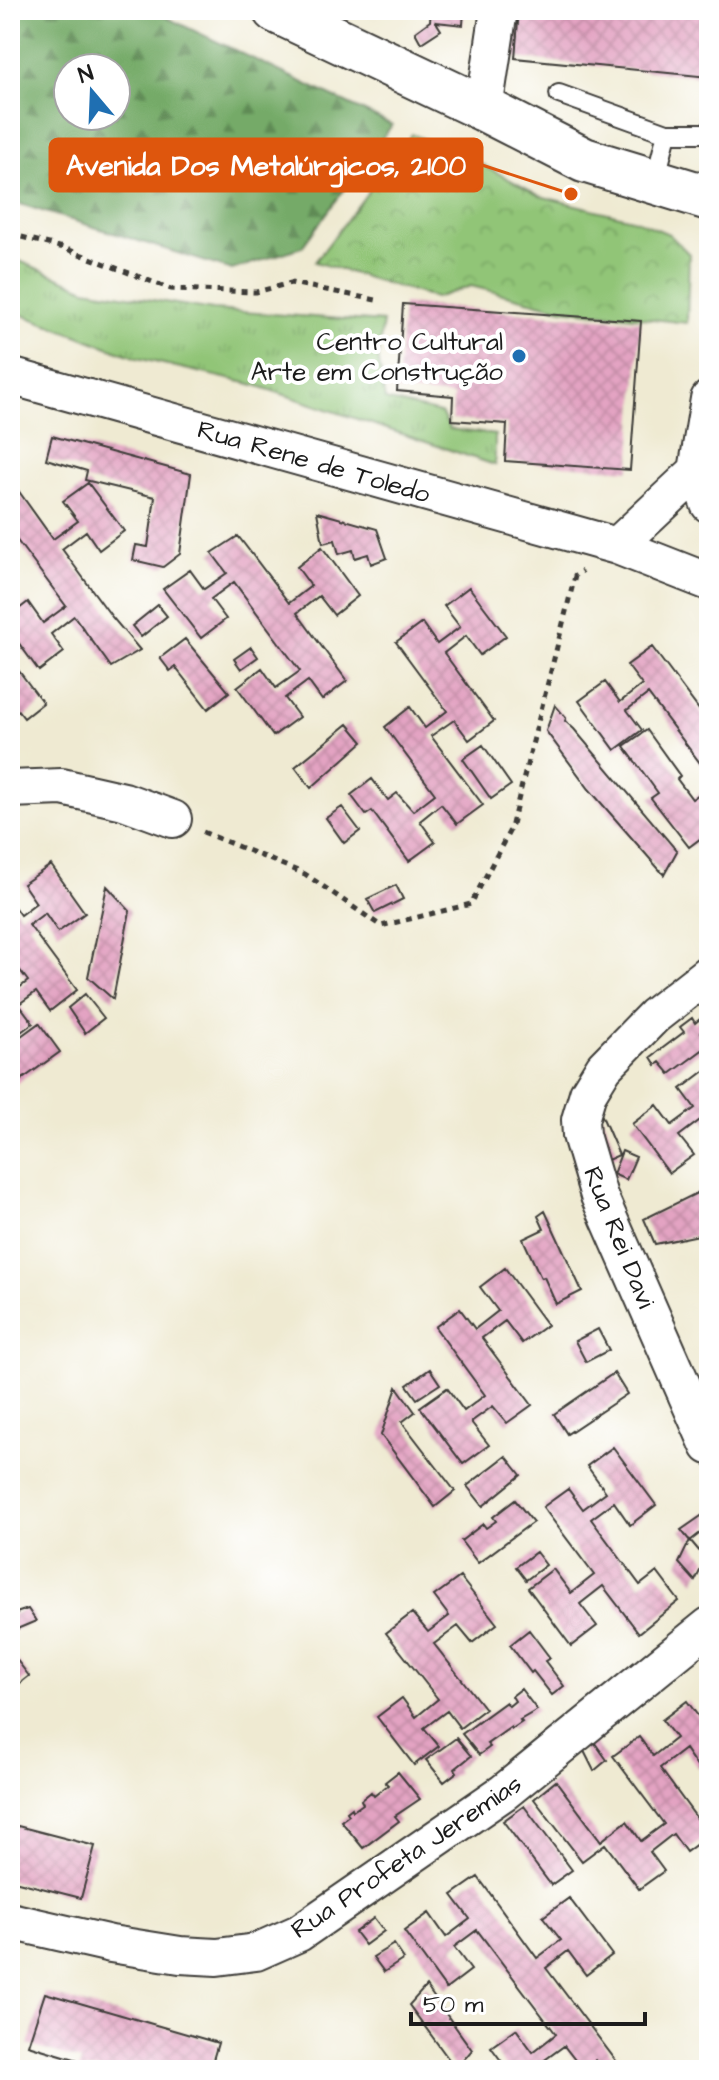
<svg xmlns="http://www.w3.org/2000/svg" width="719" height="2080" viewBox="0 0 719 2080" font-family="'Architects Daughter',sans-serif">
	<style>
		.grass { fill: url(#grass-tufts); stroke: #56704a; stroke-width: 2 }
		.forest { fill: url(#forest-firs); stroke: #486342; stroke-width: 2; fill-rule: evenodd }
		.park { fill: url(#park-crowns); stroke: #56704a; stroke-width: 2 }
		.building { fill: url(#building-cross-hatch) }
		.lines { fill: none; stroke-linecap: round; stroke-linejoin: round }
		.service-casing { stroke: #3c3b37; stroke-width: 22 }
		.minor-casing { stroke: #3c3b37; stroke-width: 40 }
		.secondary-casing { stroke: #3c3b37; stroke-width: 48 }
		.path { stroke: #3c3b37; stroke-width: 5; stroke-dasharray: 6 6; stroke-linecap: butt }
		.service { stroke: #fff; stroke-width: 18 }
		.minor { stroke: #fff; stroke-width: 36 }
		.secondary { stroke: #fff; stroke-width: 44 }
		.poi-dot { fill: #1f6fb2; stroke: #fff; stroke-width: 3 }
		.labels { text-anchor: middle; stroke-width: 8; stroke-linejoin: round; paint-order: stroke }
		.poi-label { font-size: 26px; fill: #1c1c1c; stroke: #fff; text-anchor: end }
		.street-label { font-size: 26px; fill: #1c1c1c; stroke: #fff }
		.leader { fill: none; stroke: #de560d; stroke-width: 3 }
		.callout-dot { fill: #de560d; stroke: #fff; stroke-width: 3 }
		.callout { fill: #de560d; stroke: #de560d; stroke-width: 3 }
		.callout-label { font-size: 28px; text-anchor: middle; font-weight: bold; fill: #fff }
	</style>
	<defs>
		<pattern id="grass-tufts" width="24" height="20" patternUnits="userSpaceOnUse" patternTransform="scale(2)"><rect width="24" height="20" fill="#91c577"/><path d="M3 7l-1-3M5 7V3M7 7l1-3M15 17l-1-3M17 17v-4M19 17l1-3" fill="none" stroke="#7ca966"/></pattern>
		<pattern id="forest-firs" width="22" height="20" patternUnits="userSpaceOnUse" patternTransform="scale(2)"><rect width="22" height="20" fill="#74aa68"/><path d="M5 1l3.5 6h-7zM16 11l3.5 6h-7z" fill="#5e8a55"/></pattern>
		<pattern id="park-crowns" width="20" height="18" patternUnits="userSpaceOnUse" patternTransform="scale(2)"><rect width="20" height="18" fill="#91c577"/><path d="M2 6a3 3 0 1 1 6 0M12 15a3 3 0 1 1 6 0" fill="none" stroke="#7ca966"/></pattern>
		<pattern id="building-cross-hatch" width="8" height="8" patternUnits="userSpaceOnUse" patternTransform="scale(2)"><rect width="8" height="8" fill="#e3a3c2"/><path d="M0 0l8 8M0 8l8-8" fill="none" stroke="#c28ca6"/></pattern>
	</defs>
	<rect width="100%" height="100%" fill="#fff"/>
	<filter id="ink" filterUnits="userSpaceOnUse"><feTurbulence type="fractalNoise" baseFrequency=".0125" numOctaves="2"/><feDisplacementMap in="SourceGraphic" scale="16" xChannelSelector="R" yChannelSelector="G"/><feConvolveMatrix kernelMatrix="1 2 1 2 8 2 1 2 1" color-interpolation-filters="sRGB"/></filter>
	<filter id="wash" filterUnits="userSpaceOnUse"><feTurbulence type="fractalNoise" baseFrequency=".006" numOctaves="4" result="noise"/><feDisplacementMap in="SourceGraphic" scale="32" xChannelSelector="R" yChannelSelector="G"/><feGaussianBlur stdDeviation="1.8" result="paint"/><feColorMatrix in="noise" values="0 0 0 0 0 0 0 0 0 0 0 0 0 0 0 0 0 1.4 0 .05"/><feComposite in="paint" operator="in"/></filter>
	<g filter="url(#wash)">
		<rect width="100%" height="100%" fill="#efead2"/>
		<path class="grass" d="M10,257L86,289L213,310L383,322L378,356L385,400L441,413L450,429L495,435V465L255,385L137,358L28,317L10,309Z"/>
		<path class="forest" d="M10,10H151L392,125L302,247L232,270L10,201ZM68,68H116V116H68Z"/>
		<path class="park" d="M412,134L468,157L540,196L636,220L669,234L689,254L687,323L562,309L471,286L435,298L315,262Z"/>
		<g id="blocks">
			<path class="building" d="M431,10H464L463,25L436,22L441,30L421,43L415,32L430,21Z
				M519,10H709V77L515,58Z
				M403,304L641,321L630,470L505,461L507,424L452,420L453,396L397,391Z
				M52,436L191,474L180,554L163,567L133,560L136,545L148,547L155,497L85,480L87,471L46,459Z
				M10,479L53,539L78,521L63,501L88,483L124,531L99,550L86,531L62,549L112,617L140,650L111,667L74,616L51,634L64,652L39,671L10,631V616L28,602L43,623L66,606L10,531Z
				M317,512L377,529L387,558L371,564L368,554L355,558L353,550L339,554L335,540L323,543Z
				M238,536L289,603L311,586L297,567L322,547L358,596L334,615L319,596L297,613L347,681L322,700L308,681L285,698L299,717L273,736L237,687L262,668L276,688L300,671L234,582L211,599L226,619L201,638L163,589L190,570L204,589L227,573L212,553Z
				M469,587L506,636L480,655L466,636L444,653L494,721L469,740L454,720L431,736L483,805L457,824L441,804L420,821L435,842L409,861L372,811L366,815L351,795L372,779L388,800L397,793L413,811L435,794L385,727L410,707L425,728L447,711L396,642L422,623L437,644L460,627L444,606Z
				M158,605L167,616L141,637L132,626Z
				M185,639L229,692L208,709L175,667L170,671L160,658Z
				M251,647L258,657L241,669L234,659Z
				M652,647L703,715L709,710V775L648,694L627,710L642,730L615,750L579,701L605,682L620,702L642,685L627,665Z
				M10,659L43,703L24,718L10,700Z
				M555,705L566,718L565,721L574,729L677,851L664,875L589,789L546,731Z
				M348,724L363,742L311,788L295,767Z
				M647,730L680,776L677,779L692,799L709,787V803L700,810L709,822V832L689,847L651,798L658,793L624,746Z
				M483,745L511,785L491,799L463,759Z
				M342,807L360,831L344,843L326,818Z
				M51,865L85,913L58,932L45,913L29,925L77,990L50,1011L36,992L19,1004L33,1023L10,1040V995L28,981L10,957V901L20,915L36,903L23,884Z
				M396,885L403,899L375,913L367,899Z
				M107,886L130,911L113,999L88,977Z
				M85,994L104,1018L85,1033L68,1008Z
				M709,1012V1026L701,1032L709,1042V1045L670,1074L660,1062L656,1065L651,1057L684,1032L680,1027L692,1018L695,1023Z
				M39,1023L60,1052L10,1088V1058L15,1054L10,1044Z
				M706,1070L709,1075V1126L703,1118L679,1136L694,1155L669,1173L632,1124L657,1105L672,1125L695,1108L681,1089Z
				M602,1116L619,1155L594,1166L583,1123Z
				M622,1151L636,1157L626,1180L613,1174Z
				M709,1187V1233L655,1244L644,1219Z
				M545,1211L582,1291L556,1304L544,1277L541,1278L523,1239L544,1229L538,1216Z
				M505,1268L547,1325L522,1343L505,1321L482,1338L532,1405L507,1423L493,1406L471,1422L489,1445L463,1464L420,1407L447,1388L464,1411L485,1395L435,1327L460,1309L475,1329L498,1311L480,1287Z
				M598,1329L609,1350L586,1362L575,1341Z
				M430,1369L440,1384L417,1399L407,1385Z
				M614,1373L627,1394L567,1434L554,1414Z
				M397,1387L415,1412L402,1422L455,1491L435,1507L381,1435Z
				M613,1447L656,1505L630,1525L614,1502L591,1519L640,1585L657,1572L679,1601L639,1633L603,1586L580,1604L597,1626L571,1646L528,1588L553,1569L571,1593L594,1575L543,1507L568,1489L583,1509L606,1492L587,1466Z
				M506,1456L521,1475L483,1506L467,1486Z
				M515,1500L533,1522L478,1563L461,1541L483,1524L486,1528L496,1521L493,1517Z
				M707,1512L709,1526L690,1541L681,1530Z
				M690,1540L706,1559L695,1581L679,1563Z
				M536,1552L546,1565L526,1580L516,1567Z
				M460,1577L497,1624L472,1643L458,1626L434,1644L485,1709L460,1728L447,1711L424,1728L439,1746L414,1765L377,1717L402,1698L416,1717L438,1699L386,1633L412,1613L428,1632L449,1616L434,1596Z
				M28,1609L36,1621L10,1632V1615Z
				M529,1630L550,1658L545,1661L564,1686L552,1695L533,1671L531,1673L510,1645Z
				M10,1651L29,1676L10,1691Z
				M521,1689L537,1710L520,1720L522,1722L512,1729L511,1727L487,1744L490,1747L479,1755L462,1734L506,1702L509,1706L515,1701L512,1696Z
				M687,1701L709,1731V1760L698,1768L685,1749L660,1768L709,1835L686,1852L673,1834L650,1852L664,1871L639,1889L605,1844L582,1861L534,1799L556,1781L601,1841L627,1821L641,1841L664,1824L613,1756L639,1737L653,1756L676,1738L662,1720Z
				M456,1738L471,1756L455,1769L457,1772L444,1782L426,1760Z
				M592,1739L607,1760L594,1771L582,1747Z
				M398,1772L420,1799L395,1816L399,1821L363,1848L341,1821L349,1815L347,1812L352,1808L353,1811L363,1804L361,1800L371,1792L374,1796L388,1785L385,1782Z
				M524,1806L572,1870L551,1885L503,1821Z
				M10,1824L95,1846L81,1898L10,1880Z
				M478,1877L537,1958L561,1940L543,1917L569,1898L612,1955L586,1975L568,1951L546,1968L623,2070H603L595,2060L582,2069L564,2046L542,2062L548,2070H508L491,2047L516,2029L533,2052L556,2034L477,1930L454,1947L471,1970L446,1989L404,1931L429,1913L446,1937L470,1919L452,1895Z
				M374,1918L384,1931L365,1945L355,1932Z
				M394,1944L404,1959L384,1972L373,1957Z
				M426,1986L472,2050L456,2069L409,2005Z
				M45,1993L218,2043L210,2070H78L81,2061L28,2045Z"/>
		</g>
	</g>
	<g filter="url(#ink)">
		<use href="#blocks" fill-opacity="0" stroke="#3c3b37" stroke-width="2"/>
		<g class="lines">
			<defs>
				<path id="service" d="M559,94L667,133H709
					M655,181L667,133"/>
				<path id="minor" d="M484,109L499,10
					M10,376L617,546L697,471
					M709,399L697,471L709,504
					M617,546L709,582
					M10,789L62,787L124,801L173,819
					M709,973L654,1016L604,1067L588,1093L580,1120L581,1135L599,1196L709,1446
					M10,1921L111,1944L180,1955L217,1957L256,1952L299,1933L504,1792L709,1626"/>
				<path id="secondary" d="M275,10L484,109L584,160L709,198"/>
			</defs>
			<use href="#service" class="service-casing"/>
			<use href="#minor" class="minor-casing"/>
			<use href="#secondary" class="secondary-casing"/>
			<path class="path" d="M10,234L64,248L171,289L256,292L291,283L381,301
				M203,832L305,874L381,926L471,904L511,828L575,576L582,571"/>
			<use href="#service" class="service"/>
			<use href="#minor" class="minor"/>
			<use href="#secondary" class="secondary"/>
		</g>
	</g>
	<circle class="poi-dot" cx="519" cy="356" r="8"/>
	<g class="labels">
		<g class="poi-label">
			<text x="503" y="350">Centro Cultural<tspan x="503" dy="30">Arte em Construção</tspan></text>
		</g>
		<g class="street-label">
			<text transform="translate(314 461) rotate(16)" y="9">Rua Rene de Toledo</text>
			<text transform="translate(620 1237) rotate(68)" y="9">Rua Rei Davi</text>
			<text transform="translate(406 1856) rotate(-34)" y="9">Rua Profeta Jeremias</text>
		</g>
	</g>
	<path class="leader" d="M571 194L482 165"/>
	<circle class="callout-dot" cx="571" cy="194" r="8"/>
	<rect class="callout" x="50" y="139" width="432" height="52" rx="8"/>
	<g class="callout-label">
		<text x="266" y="175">Avenida Dos Metalúrgicos, 2100</text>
	</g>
	<rect width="719" height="2080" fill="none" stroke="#fff" stroke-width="40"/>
	<g transform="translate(92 92) rotate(341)"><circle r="38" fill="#ffffff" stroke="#a4a4a4" stroke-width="2"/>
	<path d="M0-6L14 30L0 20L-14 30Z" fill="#1f6fb2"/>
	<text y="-12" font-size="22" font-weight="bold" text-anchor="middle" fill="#1c1c1c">N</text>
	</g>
	<path d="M411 2012v12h234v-12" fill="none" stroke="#1c1c1c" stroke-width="4"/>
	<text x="423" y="2012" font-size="24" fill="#1c1c1c" stroke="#ffffff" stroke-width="6" paint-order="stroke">50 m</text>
</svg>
